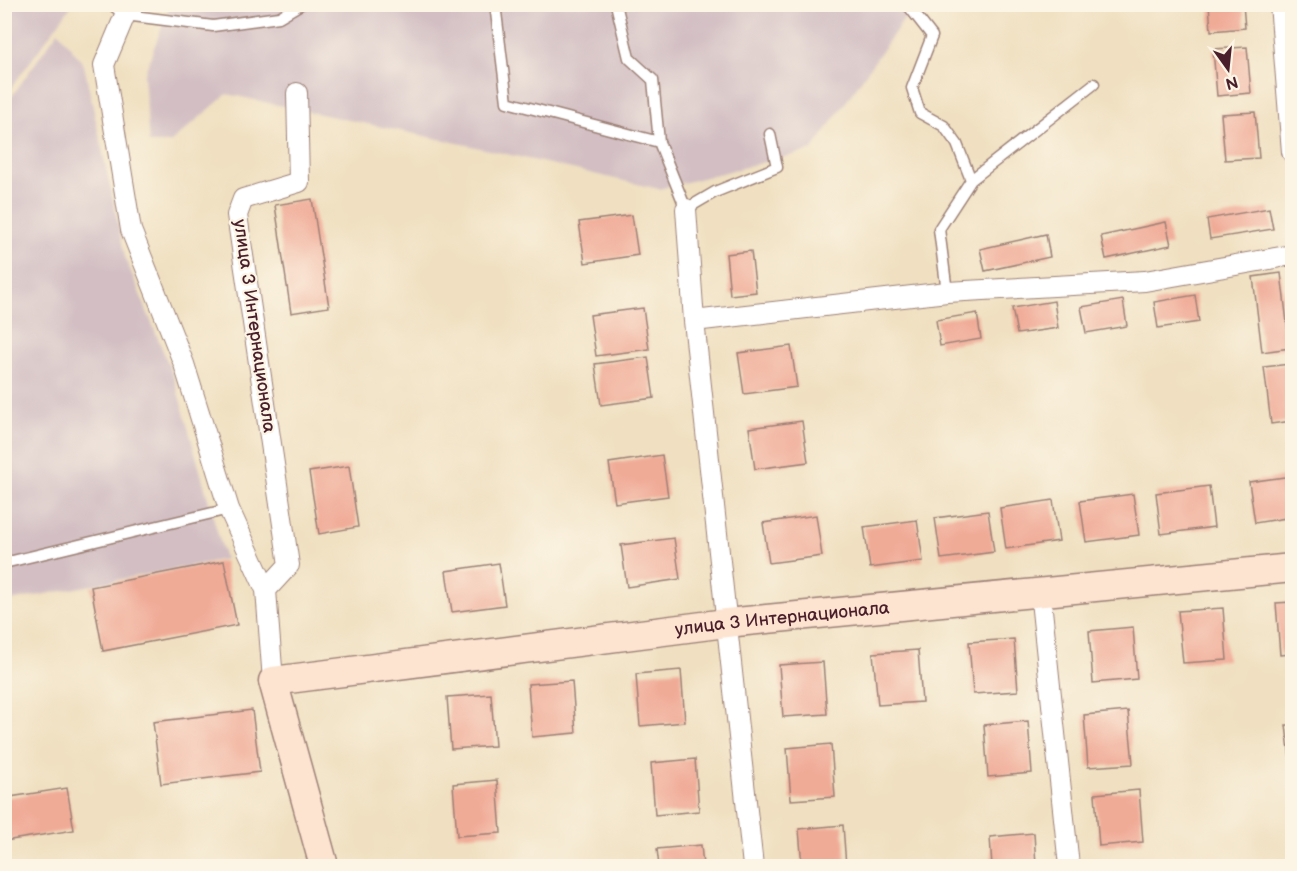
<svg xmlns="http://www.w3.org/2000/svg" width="1297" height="871" viewBox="0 0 1297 871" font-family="'Balsamiq Sans',sans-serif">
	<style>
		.industrial { fill: #d2bec3 }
		.building { fill: #f0ab97 }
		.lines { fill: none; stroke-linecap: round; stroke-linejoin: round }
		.service-casing { stroke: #9d8076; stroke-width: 13 }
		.minor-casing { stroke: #9d8076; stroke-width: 22 }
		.secondary-casing { stroke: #9d8076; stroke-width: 31 }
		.service { stroke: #fff; stroke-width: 10 }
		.minor { stroke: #fff; stroke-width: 20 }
		.secondary { stroke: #fde4d1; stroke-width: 28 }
		.labels { text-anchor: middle; stroke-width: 4.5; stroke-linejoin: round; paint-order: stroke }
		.street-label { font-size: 18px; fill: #4a1f2b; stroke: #fcf5e5 }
	</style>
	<rect width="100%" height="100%" fill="#fcf5e5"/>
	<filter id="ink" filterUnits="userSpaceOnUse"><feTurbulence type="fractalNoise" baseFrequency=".0167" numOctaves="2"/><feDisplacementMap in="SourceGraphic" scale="12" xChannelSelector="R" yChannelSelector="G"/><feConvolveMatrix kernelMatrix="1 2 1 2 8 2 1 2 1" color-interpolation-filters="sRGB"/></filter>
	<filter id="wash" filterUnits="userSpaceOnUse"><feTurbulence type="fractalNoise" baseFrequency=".008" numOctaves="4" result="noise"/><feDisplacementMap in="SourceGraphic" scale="24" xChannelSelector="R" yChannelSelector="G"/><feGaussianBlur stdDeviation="1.35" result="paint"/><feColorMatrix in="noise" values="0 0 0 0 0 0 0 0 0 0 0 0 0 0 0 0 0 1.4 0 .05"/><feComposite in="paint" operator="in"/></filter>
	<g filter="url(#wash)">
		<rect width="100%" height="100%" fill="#f0e0c1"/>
		<path class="industrial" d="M5,4L72,5L5,96L4,5Z
			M170,5H914L812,150L659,189L467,145L227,94L170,143H149L144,75Z
			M58,31L84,65L125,257L174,378L225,559L5,602V106Z"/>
		<g id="blocks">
			<path class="building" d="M1209,4H1243L1245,28L1211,31Z
				M1247,47L1251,93L1217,96L1213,49Z
				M1255,112L1259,158L1225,160L1221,114Z
				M312,199L329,307L291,313L275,205Z
				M1269,208L1273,229L1210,239L1207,219Z
				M632,215L638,255L585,263L579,222Z
				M1166,222L1171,245L1106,259L1101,236Z
				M1046,234L1050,257L985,271L980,249Z
				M751,251L756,292L730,295L726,254Z
				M1281,273L1290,348L1262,352L1253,277Z
				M1195,295L1199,322L1158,328L1154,302Z
				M1123,300L1127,326L1086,333L1081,307Z
				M1054,301L1058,328L1017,334L1012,308Z
				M643,308L649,349L596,356L590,315Z
				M977,313L981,339L940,346L936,320Z
				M791,346L797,387L744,394L738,353Z
				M648,357L654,398L601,405L595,364Z
				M1290,364L1292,421L1271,424L1264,367Z
				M802,421L808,462L755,469L749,428Z
				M662,455L668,496L615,503L609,463Z
				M349,466L358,527L319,534L309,472Z
				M1292,476V517L1255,523L1249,482Z
				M1209,486L1214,527L1161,534L1156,493Z
				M1133,494L1139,535L1086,542L1080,501Z
				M1053,500L1059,541L1006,549L1000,508Z
				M988,511L994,552L941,559L935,518Z
				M816,515L822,556L769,563L763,523Z
				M917,520L923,561L870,568L864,527Z
				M674,538L680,579L627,587L621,545Z
				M224,561L237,625L103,651L91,587Z
				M499,563L505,605L452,612L446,571Z
				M1292,602V654L1280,655L1276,603Z
				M1223,608L1227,660L1183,663L1178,611Z
				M1133,627L1137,679L1093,683L1089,631Z
				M1014,639L1018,691L973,694L969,642Z
				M918,650L922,702L878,705L873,653Z
				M823,662L827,714L783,717L779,665Z
				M681,670L685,722L640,726L636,674Z
				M572,681L576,733L532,737L528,684Z
				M491,694L495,746L451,749L447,697Z
				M252,710L260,772L161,784L153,722Z
				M1128,711L1133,764L1088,767L1084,715Z
				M1028,721L1032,773L988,777L984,725Z
				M1286,725H1292V768H1291Z
				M831,744L835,797L791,800L787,748Z
				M695,759L699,811L655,815L651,763Z
				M497,780L501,833L457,836L453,784Z
				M67,788L74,830L4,841V798Z
				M1139,790L1143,842L1099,846L1095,794Z
				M843,825L846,866H802L799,829Z
				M1034,833L1036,866H992L990,837Z
				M701,845L703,866H659L657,849Z"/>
		</g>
	</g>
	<g filter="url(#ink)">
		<use href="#blocks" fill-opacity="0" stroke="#9d8076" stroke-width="1.5"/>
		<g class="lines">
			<defs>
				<path id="service" d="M111,4L125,15L213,26L279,17L301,4
					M495,4L507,102L659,142
					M616,4L629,58L653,80L659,142L686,209L715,192L777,167L770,134
					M907,4L932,36L912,88L920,113L944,126L957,144L971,180
					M947,292L939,229L971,180L1094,84
					M4,563L229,509"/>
				<path id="minor" d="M133,4L125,15L104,65L131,230L184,364L229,509L266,590L273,681
					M1280,4L1292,152
					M686,209L694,321L753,866
					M694,321L947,292L1145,281L1292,255
					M266,590L289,565L237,215L243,199L299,182L297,93
					M1040,591L1069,866"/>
				<g id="secondary">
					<path id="s1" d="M324,866L273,681L726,623L1292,568"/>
				</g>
			</defs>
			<use href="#service" class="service-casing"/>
			<use href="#minor" class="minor-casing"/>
			<use href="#secondary" class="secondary-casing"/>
			<use href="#service" class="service"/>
			<use href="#minor" class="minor"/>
			<use href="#secondary" class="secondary"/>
		</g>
	</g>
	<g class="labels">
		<g class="street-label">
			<text transform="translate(255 326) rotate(82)" y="6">улица 3 Интернационала</text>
			<text dy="6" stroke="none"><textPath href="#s1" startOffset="705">улица 3 Интернационала</textPath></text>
		</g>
	</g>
	<rect width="1297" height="871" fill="none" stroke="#fcf5e5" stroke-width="24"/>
	<g transform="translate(1228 69) rotate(165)" stroke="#fcf5e5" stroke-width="4.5" paint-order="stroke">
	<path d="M0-4.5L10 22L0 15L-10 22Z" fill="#4a1f2b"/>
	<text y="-9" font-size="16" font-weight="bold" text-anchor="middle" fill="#4a1f2b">N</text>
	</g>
</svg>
